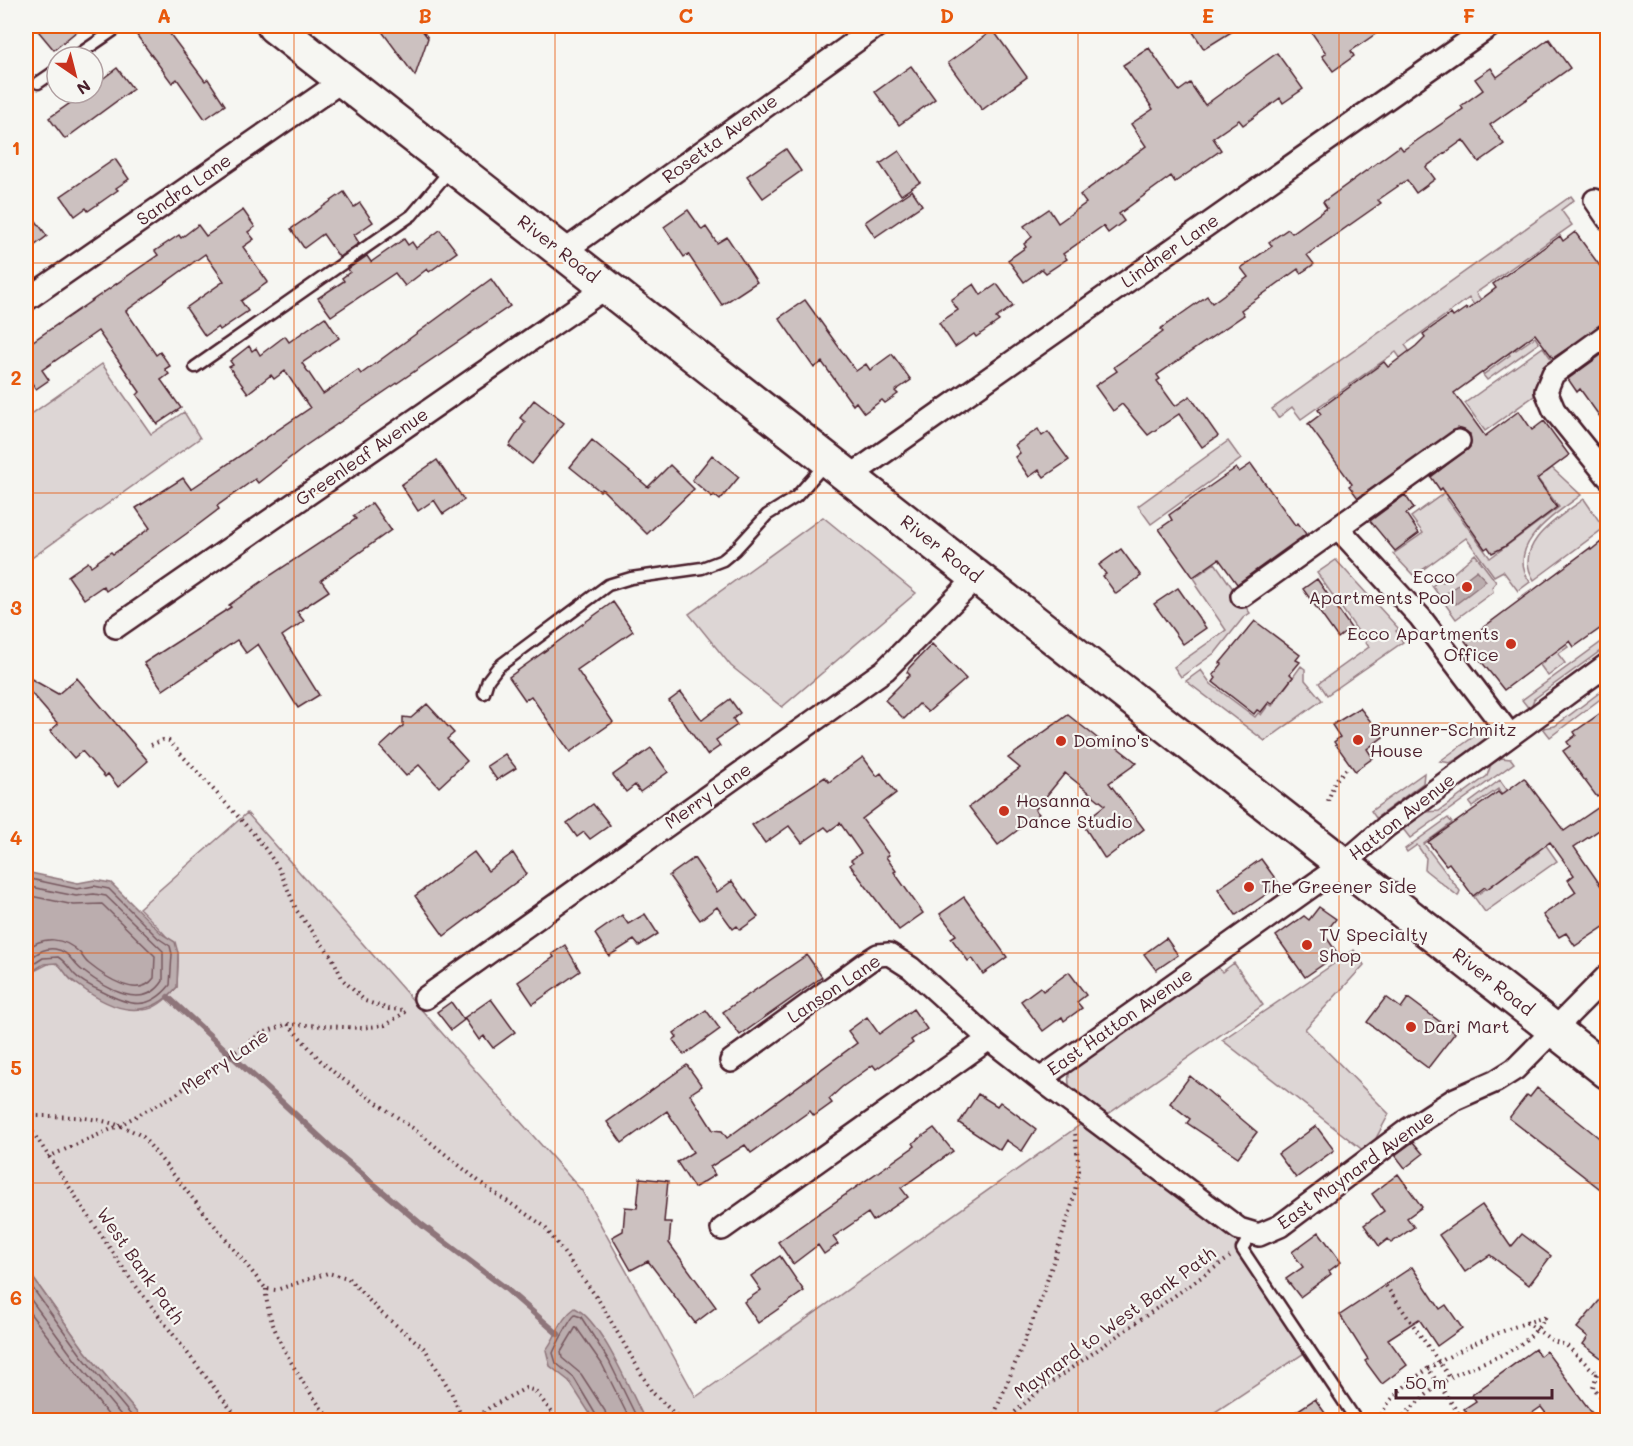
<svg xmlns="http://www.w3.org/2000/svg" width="1633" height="1446" viewBox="0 0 1633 1446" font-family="Mali,sans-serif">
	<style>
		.green { fill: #ddd6d5; stroke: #947a80; stroke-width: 1.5 }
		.water { fill: #bbadae; stroke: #8e747a; stroke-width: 1.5 }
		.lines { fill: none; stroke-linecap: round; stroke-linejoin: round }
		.shore { stroke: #77585f; stroke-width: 1.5 }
		.stream { stroke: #8e747a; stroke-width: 6 }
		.building { fill: #ccc1c0; stroke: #4a1f2b; stroke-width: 1.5 }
		.lane-casing { stroke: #4a1f2b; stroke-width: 15 }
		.street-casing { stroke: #4a1f2b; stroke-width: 26 }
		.primary-casing { stroke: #4a1f2b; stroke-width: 38 }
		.path { stroke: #4a1f2b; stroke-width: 4; stroke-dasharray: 1.5 4.5; stroke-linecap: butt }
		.lane { stroke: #f6f6f2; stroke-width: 10 }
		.street { stroke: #f6f6f2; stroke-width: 21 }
		.primary { stroke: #f6f6f2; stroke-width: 33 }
		.grid { fill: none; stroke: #e8590c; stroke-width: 1.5; stroke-opacity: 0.55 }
		.poi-dot { fill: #c8321e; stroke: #f6f6f2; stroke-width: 2 }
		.labels { text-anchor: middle; stroke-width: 4.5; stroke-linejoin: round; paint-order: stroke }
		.street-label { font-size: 18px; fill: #4a1f2b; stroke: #f6f6f2 }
		.poi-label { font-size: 18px; fill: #4a1f2b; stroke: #f6f6f2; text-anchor: start }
		.neatline { fill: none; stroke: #e8590c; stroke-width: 2 }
		.grid-label { font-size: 20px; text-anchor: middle; font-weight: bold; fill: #e8590c }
	</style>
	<rect width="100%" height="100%" fill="#f6f6f2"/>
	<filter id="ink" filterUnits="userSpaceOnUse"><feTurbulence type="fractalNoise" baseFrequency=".0167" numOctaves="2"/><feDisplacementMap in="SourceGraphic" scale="12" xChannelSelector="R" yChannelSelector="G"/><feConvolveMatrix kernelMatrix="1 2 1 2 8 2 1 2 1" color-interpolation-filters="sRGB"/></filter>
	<g filter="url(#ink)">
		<path class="green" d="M1571,196L1574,200L1561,210L1572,225L1476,293L1516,350L1535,337L1539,343L1487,380L1483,375L1510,355L1469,298L1405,345L1446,403L1437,409L1396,352L1301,419L1292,407L1278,418L1272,409Z
			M1543,347L1552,360L1538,376L1534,396L1485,431L1465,403Z
			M102,364L151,434L184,412L200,438L26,562V418Z
			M1228,441L1241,459L1151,524L1138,506Z
			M1552,468L1581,495C1556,514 1504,545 1530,582L1518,591L1503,571L1494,576L1466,538L1414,576L1393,554L1423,533L1411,517L1476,470L1480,475L1447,499L1490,558L1559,507L1534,474L1547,472Z
			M1584,499L1604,528L1534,580C1511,544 1560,517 1584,499Z
			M823,517L916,593L782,707L731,666L689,614Z
			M1475,554L1496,582L1492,587L1493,592L1456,619L1432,586L1440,580L1443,582Z
			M1336,560L1399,629L1396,631L1403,642L1327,695L1319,683L1369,647L1317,573Z
			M1215,563L1250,613L1243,618L1216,652L1181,677L1174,667L1226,630L1196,586L1198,584L1194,578Z
			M1532,589L1557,624L1553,627L1568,647L1558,654L1565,663L1548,676L1540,665L1553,653L1518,599Z
			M1607,638V646L1534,699L1530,710L1522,700Z
			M1301,666L1305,669V680L1322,700L1265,741L1186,681L1201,670L1211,684L1255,717L1258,713L1261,715L1269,704L1272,706Z
			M1607,687V694L1550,737L1543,728L1555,726Z
			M1487,727L1490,731L1488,741L1450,763L1440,761Z
			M1501,758L1511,759L1514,763L1410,838L1403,829L1426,812L1439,811L1487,776L1491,764Z
			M1424,773L1423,783L1376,818L1371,811Z
			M1500,780L1557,861L1485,912L1474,897L1539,852L1498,789L1472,807L1469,803Z
			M247,813L582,1191L696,1397L1080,1125L1186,1202L1252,1254L1315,1346L1203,1420H143L85,1351L26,1268V975L52,962C63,964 64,973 71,980C79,987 91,990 100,995C135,1011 149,1021 177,987C177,976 179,964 178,953C177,945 147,916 139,908Z
			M1448,818L1452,823L1424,844L1460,891L1458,896L1425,870L1426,858L1417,845L1407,852L1405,849Z
			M1354,950L1364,965L1305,1029L1389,1114L1375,1140L1364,1151L1222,1040Z
			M1234,963L1263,1005L1101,1119C1083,1105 1063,1095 1070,1070L1217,966L1222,972Z"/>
		<path class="water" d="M1477,570L1486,581L1456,604L1447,593Z
			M26,872L78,883L94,880L111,883L162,934L175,942L178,953L177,987C144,1026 106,1008 72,980C66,976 63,968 57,963L44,964L26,975Z
			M26,1268L85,1351L143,1420H26Z
			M575,1308C602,1321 631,1393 645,1420H594L569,1381L550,1366L546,1350C557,1336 560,1318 575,1308Z"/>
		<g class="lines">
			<path class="shore" d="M26,878L77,889L94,886L109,889L158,938L170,946L172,954L170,985C149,1011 130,1006 103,992C94,988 81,982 74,974C69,968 66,962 58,957L43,958L26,969
				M26,886L76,896L94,894L106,896L163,951V981C143,1012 105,988 83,971C72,963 69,951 55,949C42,947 35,956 26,961
				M26,895L74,905L102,904L155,956L154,978C138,1000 105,977 89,964C85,961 83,957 80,953C64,937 43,935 26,950
				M26,1279L81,1355L135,1420
				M26,1293L75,1360L125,1420
				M26,1308L112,1420
				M599,1420L574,1378L556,1363L553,1353C556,1346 570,1319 575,1315L581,1317L609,1361L638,1420
				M607,1420L605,1411L581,1374L562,1358L561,1352L576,1327L602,1364L630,1420"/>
			<path class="stream" d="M168,997L336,1152L422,1225L504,1287L558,1334"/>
		</g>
		<path class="building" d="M34,26H83L54,50Z
			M130,26H164L205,81L208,79L225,105L205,119L177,79L172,83Z
			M378,26H419L428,38L415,76Z
			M1189,26H1241L1204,49Z
			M1307,26H1387L1351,51L1354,56L1333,71L1322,56L1326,53Z
			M993,30L1027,77L982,110L948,63Z
			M1549,39L1570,68L1490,125L1504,144L1479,162L1463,140L1426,167L1435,179L1416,193L1407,180L1378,200L1381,203L1307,255L1314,264L1301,273L1298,269L1241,310L1244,315L1157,375L1160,379L1157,381L1175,406L1190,396L1218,436L1202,447L1179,414L1148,435L1122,404L1113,411L1095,386L1117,371L1114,367L1163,332L1160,329L1207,296L1212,303L1248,277L1241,268L1272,246L1269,242L1288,229L1292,233L1327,208L1323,202L1400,146L1403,150L1463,109L1461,106L1483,90L1475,79L1491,68L1497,77Z
			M1149,48L1179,91L1190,83L1205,105L1277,53L1303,89L1283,103L1280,98L1243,125L1239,120L1213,138L1221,150L1175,182L1171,176L1119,214L1124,221L1108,233L1103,226L1063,254L1067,259L1046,273L1042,269L1024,282L1008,260L1026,247L1024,244L1032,237L1024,226L1049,209L1058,223L1086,203L1080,195L1146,146L1131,124L1153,109L1123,65Z
			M911,66L935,99L899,125L875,92Z
			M117,68L133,89L65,139L49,118L73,101L67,93H93V86Z
			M786,149L801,171L763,198L747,176Z
			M899,151L920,182L901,195L880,164Z
			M115,159L129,179L116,188L118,190L88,211L86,208L75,216L61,196Z
			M912,190L922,205L875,237L865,222Z
			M344,192L354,207L360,203L373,222L354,235L359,243L339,257L323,234L304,248L291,229Z
			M26,207L47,236L26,252Z
			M243,210L255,227L248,232L254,239L243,247L268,282L241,301L248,311L220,330L218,327L205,336L186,308L224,281L205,254L126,311L156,355L160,352L170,366L165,369L169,374L161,380L181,408L157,424L137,395L140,392L98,331L42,370L49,380L36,389L29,379L26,381V346L158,255L155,251L179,235L181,238L198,225L206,236Z
			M688,210L702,230L706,227L717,243L727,237L757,282L722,305L688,254L684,257L664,227Z
			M440,230L457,252L429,272L427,269L405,286L395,273L331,316L318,298L344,281L342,278L350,272L348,269L367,256L371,262L404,239L408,245L412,242L416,248Z
			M1575,232L1608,277V321L1553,358L1535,334L1454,393L1485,436L1519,411L1532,430L1544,421L1569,455L1537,479L1557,507L1504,547L1492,553L1488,547L1485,549L1442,488L1440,490L1431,477L1470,447V434L1458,428L1358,498L1349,486L1352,484L1308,424L1321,414L1318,410L1384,362L1388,367L1416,346L1425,337L1423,334L1451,314L1453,317L1466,308L1467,310L1496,288L1493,284L1560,236L1563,241Z
			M491,279L510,306L305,446L258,483L255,479L217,506L219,509L186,534L106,591L103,586L84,599L68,576L88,562L91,566L111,552L113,554L150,528L136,508L183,478L191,489L310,408L285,371L274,379L271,375L248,393L229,367L233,365L230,361L249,346L252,351L256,348L260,355L285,336L289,342L325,317L339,338L302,363L323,394L358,370L361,374Z
			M974,284L981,295L997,284L1013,306L996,318L999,321L976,337L974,334L955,347L939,323L958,310L951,300Z
			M805,300L856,371L866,364L870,370L892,354L911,380L895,391L898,394L885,403L882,400L864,413L856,402L853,405L822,362L814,368L779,318Z
			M1608,350V428L1580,389L1577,392L1568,379Z
			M534,400L564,423L532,464L509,446L525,422L520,418Z
			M1038,429L1042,436L1048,432L1069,460L1044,477L1039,470L1029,477L1015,457L1020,453L1015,445Z
			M592,440L648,487L670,465L694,489L647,534L602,489L600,491L570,467Z
			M712,455L739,477L720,500L714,495L712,497L692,480Z
			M437,460L464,500L443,514L434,500L418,511L401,485Z
			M1251,464L1295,525L1298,523L1306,534L1237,584L1219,559L1193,577L1159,529L1172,520L1169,515L1193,498L1236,468L1239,472Z
			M1405,495L1414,508L1406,514L1419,533L1395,551L1370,521Z
			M372,503L391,530L321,580L329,591L297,612L304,621L282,636L319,695L298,708L258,644L246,653L237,640L163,690L144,663L231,607L229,605L271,575L356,519L353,516Z
			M1601,542L1608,551V623L1574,647L1570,641L1504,690L1465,641L1590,548L1591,550Z
			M1121,549L1141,576L1116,594L1103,576L1106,574L1099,565Z
			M1317,579L1351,628L1338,638L1303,589Z
			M1178,588L1206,628L1183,644L1154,604Z
			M613,602L633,631L577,670L613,722L570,752L531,696L525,700L509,677Z
			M1255,621L1300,655L1296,660L1300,662L1290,674L1293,677L1272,704L1269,702L1261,712L1257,710L1254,714L1213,682L1216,678L1213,675L1222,664L1220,663Z
			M932,644L966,679L928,712L919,704L904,719L885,700L910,675L907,672L909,668Z
			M26,676L58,694L77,678L148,761L118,787L108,774L105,777L82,751L74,758L50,731L58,724L26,687Z
			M681,692L702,720L730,699L740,713L733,719L737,725L716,740L720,746L707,755L669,701Z
			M427,704L454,733L447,739L467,761L439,787L419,765L406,776L380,747L403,726V717L411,718Z
			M1360,708L1383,737L1367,749L1373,758L1355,771L1334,742L1340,737L1332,725Z
			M1608,708V789L1597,797L1563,751L1570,746L1567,742L1576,735L1574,732Z
			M1068,715L1106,745L1109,741L1137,763L1109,783L1144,829L1105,859L1082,823L1105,805L1065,773L1035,810L1039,814L998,845L969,807L1020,768L1008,758Z
			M651,748L668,772L640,792L635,785L626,792L613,775Z
			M505,754L516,768L497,780L487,766Z
			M863,757L877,776L881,773L896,793L862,819L889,855L886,857L896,871L894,872L923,913L899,930L850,865L853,862L851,860L861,853L840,823L829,831L825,827L802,843L789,826L765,843L752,825L825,777L829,782Z
			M1524,778L1564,831L1608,801V824L1574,847L1601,886L1608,882V924L1575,946L1566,933L1559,937L1543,915L1576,892L1568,880L1574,875L1550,842L1487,889L1485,887L1473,896L1449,863L1446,865L1428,842L1498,792L1501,795Z
			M593,804L610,825L590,839L584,832L577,837L567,823Z
			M474,852L488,871L513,853L527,874L444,936L415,896Z
			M694,858L717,892L732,881L758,917L740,930L737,926L733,929L717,907L700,920L669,876Z
			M1261,859L1280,885L1236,915L1218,889Z
			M964,897L1007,957L983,974L972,958L968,961L951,938L956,935L940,914Z
			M1319,907L1336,919L1324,934L1338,954L1305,977L1276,936L1304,916L1309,920Z
			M645,914L658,934L639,946L634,940L609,956L595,934L622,915L628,924Z
			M1166,938L1178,955L1156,970L1144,954Z
			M565,945L580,971L533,1004L518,982L554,957L552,954Z
			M807,955L822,977L740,1035L723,1012Z
			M1069,972L1086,995L1077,1002L1082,1008L1064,1021L1062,1017L1043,1031L1021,1001L1040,987L1043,991Z
			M1386,997L1401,1008L1408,998L1455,1033L1428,1068L1367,1022Z
			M491,999L515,1032L493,1048L484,1036L479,1040L464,1018Z
			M451,1002L464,1020L451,1030L437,1012Z
			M913,1009L927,1029L911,1040L913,1043L876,1069L873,1065L842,1087L829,1099L832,1103L814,1116L810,1111L751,1153L745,1145L710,1167L715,1175L694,1188L677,1162L693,1152L667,1111L622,1143L607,1122L687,1065L702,1086L690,1094L713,1130L722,1131L727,1138L857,1043L848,1031L867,1017L879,1034Z
			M706,1010L720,1029L684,1055L673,1040L677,1037L674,1033Z
			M1190,1076L1257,1132L1238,1157L1187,1123L1190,1119L1170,1103Z
			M1537,1088L1608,1145V1195L1509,1118L1527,1095L1530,1097Z
			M978,1094L997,1106L1000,1102L1036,1129L1022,1151L1006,1140L1000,1150L959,1123Z
			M1316,1126L1334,1150L1296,1178L1278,1154Z
			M934,1128L953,1151L901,1188L908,1197L873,1221L868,1213L833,1237L838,1244L824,1254L818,1245L793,1264L778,1242L915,1146L913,1143Z
			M1413,1142L1423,1154L1405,1168L1395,1155Z
			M1398,1174L1422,1207L1407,1218L1414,1227L1391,1243L1388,1239L1379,1246L1364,1225L1384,1211L1372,1194Z
			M640,1178L668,1181L664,1222H671L669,1243L716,1307L695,1323L648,1261L631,1270L612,1237L623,1231L625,1207L637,1208Z
			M1482,1205L1511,1247L1522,1234L1551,1256L1529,1285L1490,1255L1465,1272L1439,1235Z
			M1319,1232L1341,1262L1329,1271L1331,1274L1300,1297L1286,1279L1303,1267L1292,1252Z
			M780,1256L804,1291L758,1323L744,1302L761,1290L751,1276Z
			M1412,1267L1440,1309L1446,1305L1462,1328L1437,1346L1419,1319L1388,1339L1407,1365L1382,1384L1365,1361L1368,1359L1340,1315Z
			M1608,1290V1363L1583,1344L1588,1337L1577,1328Z
			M1535,1349L1540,1356L1546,1351L1592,1413L1581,1420H1551L1541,1407L1522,1420H1473L1464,1409L1476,1401L1472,1395Z
			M1315,1399L1330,1420H1283Z"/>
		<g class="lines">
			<defs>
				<path id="lane" d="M75,57L120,26
					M38,83L57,70
					M195,367L412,215L451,169
					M484,693L488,680L498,667L608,585L631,578L702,568L723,560L735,550L767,515L796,497L826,463
					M1251,1234L1242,1249L1356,1420"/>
				<path id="street" d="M1595,200L1608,219
					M563,252L877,26
					M26,300L343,80
					M1608,334L1553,374L1546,391L1554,410L1608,477
					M849,477L1490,26
					M1338,528L1420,617L1510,735
					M1242,596L1459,441
					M116,627L607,287
					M425,998L885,670L977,577
					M731,1061L867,962L878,955L889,954L911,968L989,1039
					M1040,1079L1239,1229L1259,1235L1280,1226L1409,1129L1455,1099L1496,1081L1515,1069L1608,975
					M722,1229L989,1039L1040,1079L1343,864L1387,826L1608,664"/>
				<path id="primary" d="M274,26L1608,1072"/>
			</defs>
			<use href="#lane" class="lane-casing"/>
			<use href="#street" class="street-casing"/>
			<use href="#primary" class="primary-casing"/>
			<path class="path" d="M151,745L163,740L169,741L253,833L267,851L279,869L297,911L332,957L343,980L365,1001L389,1009L406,1010
				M1328,801L1335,781L1349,766
				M288,1024L320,1060L337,1075L414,1129L486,1187L544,1226L598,1299L652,1392L681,1420
				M26,1116C65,1116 109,1115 143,1137L266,1289L276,1290L328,1273L348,1278L379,1311L425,1349L451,1392L463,1420
				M26,1122L129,1277L239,1420
				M48,1157L116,1127L175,1095L260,1034L288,1024L362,1028L385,1025L409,1010
				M1386,1286L1450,1378
				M266,1289C265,1330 306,1388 330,1420
				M1526,1322L1553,1341L1566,1345L1597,1374
				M1427,1367L1463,1420
				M1608,1369L1597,1374L1593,1387L1601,1397L1608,1399
				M474,1420L490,1407L526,1388L535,1391L558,1420
				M992,1420L1039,1305L1071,1209L1079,1171L1075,1131
				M1006,1420L1040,1390L1230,1257
				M1379,1420C1394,1374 1502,1327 1547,1317
				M1400,1420C1415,1404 1430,1390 1450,1378C1488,1356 1519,1358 1546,1317"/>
			<use href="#lane" class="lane"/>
			<use href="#street" class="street"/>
			<use href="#primary" class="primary"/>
		</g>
	</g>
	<path class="grid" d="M294,26V1420M555,26V1420M816,26V1420M1078,26V1420M1339,26V1420M26,263H1608M26,493H1608M26,723H1608M26,953H1608M26,1183H1608"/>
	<g class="poi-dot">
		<circle cx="1467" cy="587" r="6"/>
		<circle cx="1511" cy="644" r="6"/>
		<circle cx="1358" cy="740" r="6"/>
		<circle cx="1061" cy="741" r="6"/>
		<circle cx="1004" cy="811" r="6"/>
		<circle cx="1249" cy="887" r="6"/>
		<circle cx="1307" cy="945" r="6"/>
		<circle cx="1411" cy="1027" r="6"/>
	</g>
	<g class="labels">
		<g class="street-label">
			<text transform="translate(720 139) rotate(-36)" y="6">Rosetta Avenue</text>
			<text transform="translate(184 190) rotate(-35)" y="6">Sandra Lane</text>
			<text transform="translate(558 249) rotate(38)" y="6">River Road</text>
			<text transform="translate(1170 251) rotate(-35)" y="6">Lindner Lane</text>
			<text transform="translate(362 457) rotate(-35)" y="6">Greenleaf Avenue</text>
			<text transform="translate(941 549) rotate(38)" y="6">River Road</text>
			<text transform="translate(708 796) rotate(-35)" y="6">Merry Lane</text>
			<text transform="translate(1402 817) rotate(-38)" y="6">Hatton Avenue</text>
			<text transform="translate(1493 982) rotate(38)" y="6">River Road</text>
			<text transform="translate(834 989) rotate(-34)" y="6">Lanson Lane</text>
			<text transform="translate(1120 1022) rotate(-35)" y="6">East Hatton Avenue</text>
			<text transform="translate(225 1062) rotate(-34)" y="6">Merry Lane</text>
			<text transform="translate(1356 1170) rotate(-36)" y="6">East Maynard Avenue</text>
			<text transform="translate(140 1266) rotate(55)" y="6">West Bank Path</text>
			<text transform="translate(1115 1323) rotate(-36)" y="6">Maynard to West Bank Path</text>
		</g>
		<g class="poi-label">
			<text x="1455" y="583" text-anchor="end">Ecco<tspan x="1455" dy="21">Apartments Pool</tspan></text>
			<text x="1499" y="640" text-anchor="end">Ecco Apartments<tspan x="1499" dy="21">Office</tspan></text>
			<text x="1370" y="736">Brunner-Schmitz<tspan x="1370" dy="21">House</tspan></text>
			<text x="1073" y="747">Domino's</text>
			<text x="1016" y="807">Hosanna<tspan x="1016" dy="21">Dance Studio</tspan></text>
			<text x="1261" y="893">The Greener Side</text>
			<text x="1319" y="941">TV Specialty<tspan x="1319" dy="21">Shop</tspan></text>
			<text x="1423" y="1033">Dari Mart</text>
		</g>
	</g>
	<rect width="1633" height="1446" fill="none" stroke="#f6f6f2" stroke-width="66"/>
	<g transform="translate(75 75) rotate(145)"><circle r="28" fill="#f6f6f2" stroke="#b1a0a2" stroke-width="1.5"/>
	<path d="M0-4.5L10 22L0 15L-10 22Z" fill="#c8321e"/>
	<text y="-9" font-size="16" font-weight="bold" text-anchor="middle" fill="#4a1f2b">N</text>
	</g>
	<path d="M1396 1389v9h156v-9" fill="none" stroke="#4a1f2b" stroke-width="3"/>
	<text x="1405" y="1389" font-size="18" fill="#4a1f2b" stroke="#f6f6f2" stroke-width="4.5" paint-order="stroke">50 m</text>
	<rect x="33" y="33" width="1567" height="1380" class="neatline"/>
	<g class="grid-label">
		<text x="164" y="23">A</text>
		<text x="425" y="23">B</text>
		<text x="686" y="23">C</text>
		<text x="947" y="23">D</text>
		<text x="1208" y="23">E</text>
		<text x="1469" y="23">F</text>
		<text x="16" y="155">1</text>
		<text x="16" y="385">2</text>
		<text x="16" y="615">3</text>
		<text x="16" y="845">4</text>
		<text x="16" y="1075">5</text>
		<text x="16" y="1305">6</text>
	</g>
</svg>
